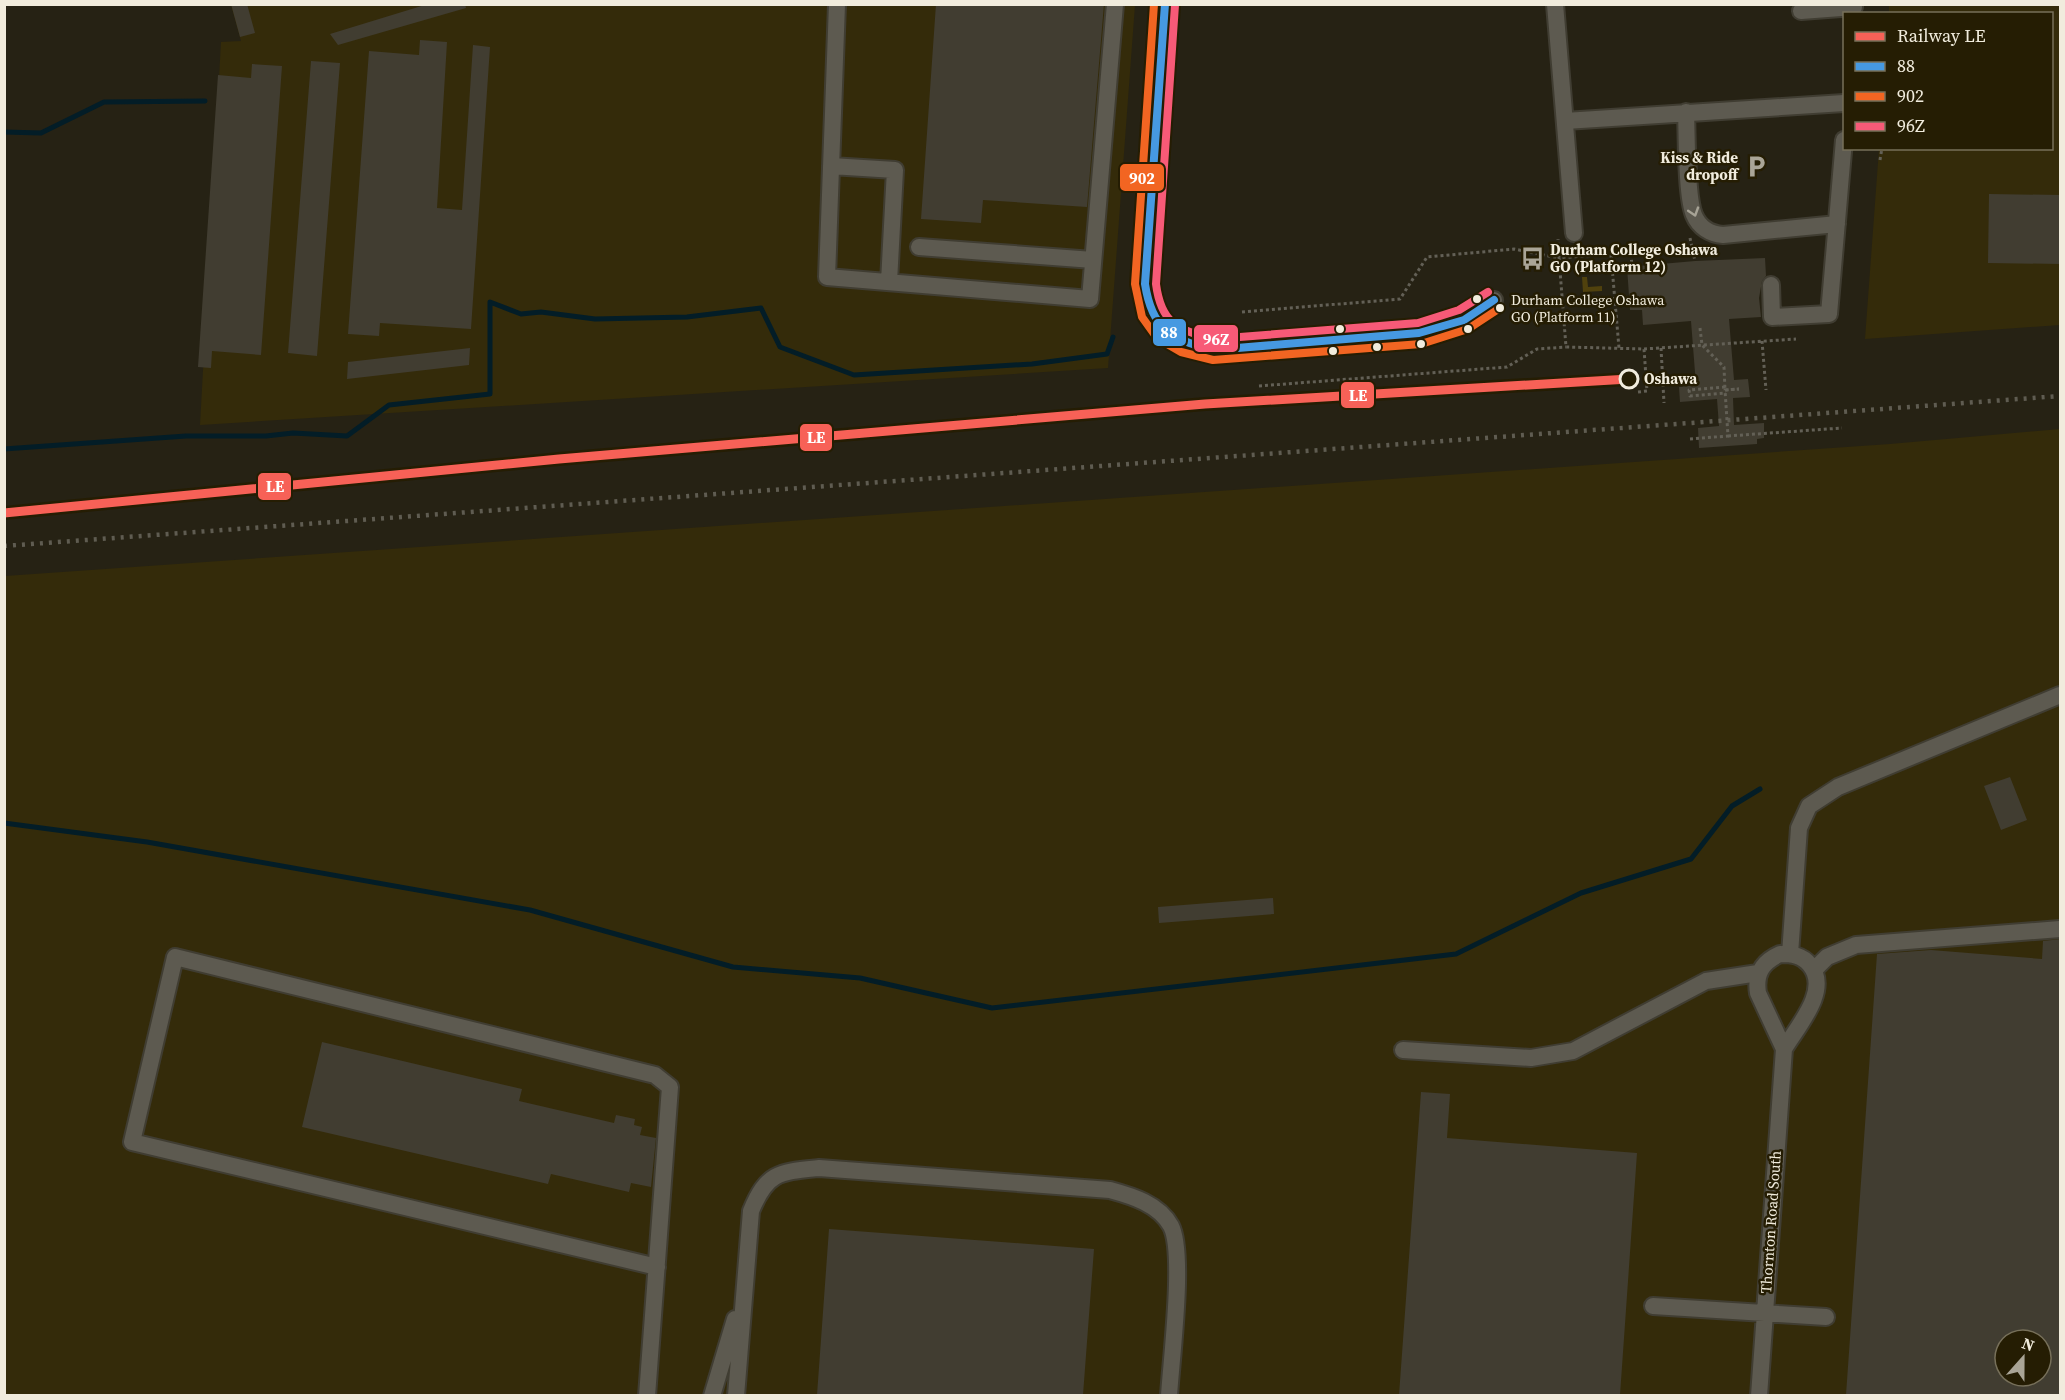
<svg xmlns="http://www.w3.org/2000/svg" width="2065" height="1400" viewBox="0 0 2065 1400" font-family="'Source Serif 4',serif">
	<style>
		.built { fill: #342b0a; fill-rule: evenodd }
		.green { fill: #50410d }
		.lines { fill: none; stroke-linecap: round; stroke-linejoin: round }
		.stream { stroke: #031d27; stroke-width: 5 }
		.building { fill: #413d31; fill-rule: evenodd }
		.minor-casing { stroke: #403d32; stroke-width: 20 }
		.path { stroke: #636056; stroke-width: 3; stroke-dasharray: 3 3; stroke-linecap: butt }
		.minor { stroke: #5d5a50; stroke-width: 16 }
		.rail { stroke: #5f5c51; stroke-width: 4.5; stroke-dasharray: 3 6; stroke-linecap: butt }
		.path-bridge { stroke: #636056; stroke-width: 3; stroke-dasharray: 3 3; stroke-linecap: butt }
		.bus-1-casing { stroke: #251d03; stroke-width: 12 }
		.bus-2-casing { stroke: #251d03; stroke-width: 12 }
		.bus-3-casing { stroke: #251d03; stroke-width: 12 }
		.bus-1 { stroke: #4699e1; stroke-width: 8 }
		.bus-2 { stroke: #f26522; stroke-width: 8 }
		.bus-3 { stroke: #f75a77; stroke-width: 8 }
		.rail-1-casing { stroke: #251d03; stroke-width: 14 }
		.rail-1 { stroke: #f76157; stroke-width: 9 }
		.oneway { stroke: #a7a396 }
		.bus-dot { fill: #f1ecdd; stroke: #251d03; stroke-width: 2 }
		.stop-dot { fill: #251d03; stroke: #f1ecdd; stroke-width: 3 }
		.labels { text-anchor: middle; stroke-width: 5; stroke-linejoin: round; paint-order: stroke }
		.bus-label { font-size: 14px; fill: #f1ecdd; stroke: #251d03; text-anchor: start }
		.poi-label { font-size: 15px; font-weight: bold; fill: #f1ecdd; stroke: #251d03; text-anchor: end }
		.stop-label { font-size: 15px; font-weight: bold; fill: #f1ecdd; stroke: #251d03; text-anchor: start }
		.street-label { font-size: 15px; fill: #f1ecdd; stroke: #251d03 }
		.line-badge { stroke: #251d03; stroke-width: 2 }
		.badge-label { font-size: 16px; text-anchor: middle; font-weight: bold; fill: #fff }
	</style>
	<rect width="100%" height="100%" fill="#262214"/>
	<path class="built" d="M231,5H1135L1108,368L200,425L221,42L241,41Z
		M1889,5H2060V325L1865,339L1879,149L2052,148V14L1889,13Z
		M2060,429V1395L5,1396V576L1890,444ZM2005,1340H2041V1376H2005Z"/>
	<path class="green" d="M1582,277H1587L1588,287L1602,286V291L1583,292Z"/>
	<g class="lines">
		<path class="stream" d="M4,132L41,133L104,102L205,101
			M4,449L186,436H266L293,433L347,436L389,405L490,394V302L521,314L541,312L595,319L687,317L761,308L780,347L854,375L1032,364L1107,354L1113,337
			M4,823L147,842L530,910L733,967L860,978L992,1008L1456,954L1581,893L1691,859L1732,806L1760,789"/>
	</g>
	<path class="building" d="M231,4H247L255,33L240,37Z
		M428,4H465L466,8L338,45L330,34Z
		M936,4H1104L1087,207L983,200L981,223L921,219Z
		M420,40L447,42L437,208L462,210L473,45L490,47L471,329L380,323L379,336L348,334L369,51L419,55Z
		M311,61L340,63L317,356L288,353Z
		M252,64L282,66L261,355L212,351L211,368L198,367L218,75L251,78Z
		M1989,194L2061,195V264L1988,263Z
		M1765,258L1766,276L1762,281L1759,298L1761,317L1729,319L1734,380L1748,379L1750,397L1733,398L1734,425L1764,423V438L1757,439V444L1699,448L1698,428L1719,426L1717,399L1680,402L1679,387L1696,385L1691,321L1643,325L1642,310H1630L1627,267L1695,261Z
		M470,348L469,365L347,379L348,362Z
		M2010,777L2027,820L2001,830L1984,786Z
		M1273,898L1274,914L1159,923L1158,907Z
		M2061,939V1395H1846L1877,954L1931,950L2042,959L2043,941ZM2005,1340H2041V1376H2005Z
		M322,1042L522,1089L519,1101L614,1123L616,1115L635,1119L634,1125L642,1127L640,1135L656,1138L651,1187L631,1183L629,1192L551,1174L548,1184L302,1127Z
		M1421,1092L1450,1094L1447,1138L1637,1153L1620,1395H1399Z
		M829,1229L1094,1249L1083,1395H817Z"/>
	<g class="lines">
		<defs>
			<path id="minor" d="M837,4L827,277L1090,299L1115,4
				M1165,4L1145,284C1149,331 1171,340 1213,350L1407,335C1441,331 1467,322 1494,300
				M1555,4L1574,233
				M1801,11L1854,7
				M1686,112C1687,135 1686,196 1694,215C1699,227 1710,234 1723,235L1837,224
				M1565,121L1844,103
				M831,166L895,170L889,282
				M919,247L1093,260
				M1771,285L1772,317L1829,314L1844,140
				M1780,954C1792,954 1802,955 1810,965C1831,990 1797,1027 1784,1049L1758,993C1755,974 1762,962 1780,954Z
				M1790,954L1799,828L1809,806L1838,787L2060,695
				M1814,970L1827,957L1856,945L2060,929
				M1403,1050L1531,1058L1573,1051L1706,981L1758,973
				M1653,1306L1826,1317
				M647,1396L670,1087L655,1075L175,957L132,1142L657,1267
				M712,1396L735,1319
				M736,1396L751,1211C767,1172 779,1172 819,1168L1110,1190C1132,1196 1159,1204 1171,1226C1185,1253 1171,1361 1169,1396
				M1759,1396L1784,1049"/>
		</defs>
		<use href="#minor" class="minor-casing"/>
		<path class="path" d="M1880,160L1882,148
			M1690,238L1695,261
			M1631,254L1632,267
			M1611,255L1619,348
			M1242,312L1400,299L1427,257L1514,249L1559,258L1558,239
			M1700,328L1702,345L1724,367L1725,390L1739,389
			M1762,341L1766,390
			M1661,348L1664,403
			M1644,349L1796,339
			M1259,386L1507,367L1537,349L1566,347
			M1725,387L1689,390L1690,396L1726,393
			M1638,392L1647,391L1644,349L1566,347L1559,258L1701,247
			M1728,436L1842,428"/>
		<use href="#minor" class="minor"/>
		<path class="rail" d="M4,546L2060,396"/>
		<path class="path-bridge" d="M1690,439L1728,436L1725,390L1739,389"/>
		<defs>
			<path id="bus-1" d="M1165,4L1145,284C1152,330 1171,339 1213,350L1419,333L1464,320L1494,300"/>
			<path id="bus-2" d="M1154,4L1135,284L1142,317L1157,338L1181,352L1213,360L1421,344L1468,329L1500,308"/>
			<path id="bus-3" d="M1175,5L1156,284C1161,323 1177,330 1214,339L1418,323L1459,310L1488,292"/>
		</defs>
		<use href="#bus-1" class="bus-1-casing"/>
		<use href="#bus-2" class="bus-2-casing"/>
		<use href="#bus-3" class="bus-3-casing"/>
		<use href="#bus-1" class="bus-1"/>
		<use href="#bus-2" class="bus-2"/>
		<use href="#bus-3" class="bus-3"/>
		<defs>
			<path id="rail-1" d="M4,513L559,459L1205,404L1629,379"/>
		</defs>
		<use href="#rail-1" class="rail-1-casing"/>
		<use href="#rail-1" class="rail-1"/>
	</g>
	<defs><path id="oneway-chevron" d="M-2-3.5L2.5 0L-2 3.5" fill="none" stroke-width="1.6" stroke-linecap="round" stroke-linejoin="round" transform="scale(1.5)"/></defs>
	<use class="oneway" href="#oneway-chevron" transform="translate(1694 212) rotate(72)"/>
	<defs>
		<symbol id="parking-bare" viewBox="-9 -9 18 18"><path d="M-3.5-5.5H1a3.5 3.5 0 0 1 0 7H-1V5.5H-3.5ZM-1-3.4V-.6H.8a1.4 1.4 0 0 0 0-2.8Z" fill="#aaa597" stroke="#251d03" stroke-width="2.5" paint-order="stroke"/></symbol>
		<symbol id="bus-bare" viewBox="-9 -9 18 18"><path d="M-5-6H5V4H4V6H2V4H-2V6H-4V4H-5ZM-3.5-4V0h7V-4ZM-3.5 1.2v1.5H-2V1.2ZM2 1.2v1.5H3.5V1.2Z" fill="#aaa597" stroke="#251d03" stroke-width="2.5" paint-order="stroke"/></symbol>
	</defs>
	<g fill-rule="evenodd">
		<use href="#parking-bare" x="1740" y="150" width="33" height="33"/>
		<use href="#bus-bare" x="1516" y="242" width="33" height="33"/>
	</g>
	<g class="bus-dot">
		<circle cx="1477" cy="299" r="5"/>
		<circle cx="1500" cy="308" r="5"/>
		<circle cx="1340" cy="329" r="5"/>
		<circle cx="1468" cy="329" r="5"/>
		<circle cx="1421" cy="344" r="5"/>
		<circle cx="1377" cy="347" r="5"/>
		<circle cx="1333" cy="351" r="5"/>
	</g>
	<circle class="stop-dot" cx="1629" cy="379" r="9"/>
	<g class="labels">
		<g class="bus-label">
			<text x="1511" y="305">Durham College Oshawa<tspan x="1511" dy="17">GO (Platform 11)</tspan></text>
		</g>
		<g class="poi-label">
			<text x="1738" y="163">Kiss &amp; Ride<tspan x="1738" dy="17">dropoff</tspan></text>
			<text x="1550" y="255" text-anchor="start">Durham College Oshawa<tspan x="1550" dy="17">GO (Platform 12)</tspan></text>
		</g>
		<g class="stop-label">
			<text x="1644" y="384">Oshawa</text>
		</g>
		<g class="street-label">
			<text transform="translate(1771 1222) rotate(-86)" y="5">Thornton Road South</text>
		</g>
	</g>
	<g class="line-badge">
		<rect x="1119" y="163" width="46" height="29" rx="6" fill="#f26522"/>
		<rect x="1152" y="318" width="35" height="29" rx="6" fill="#4699e1"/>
		<rect x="1193" y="324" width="46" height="29" rx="6" fill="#f75a77"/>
		<rect x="1340" y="381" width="35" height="28" rx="6" fill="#f76157"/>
		<rect x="799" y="423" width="34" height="29" rx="6" fill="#f76157"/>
		<rect x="257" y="472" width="35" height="29" rx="6" fill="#f76157"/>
	</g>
	<g class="badge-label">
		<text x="1142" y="184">902</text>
		<text x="1169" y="338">88</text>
		<text x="1216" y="345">96Z</text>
		<text x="1358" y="401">LE</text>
		<text x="816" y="443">LE</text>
		<text x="275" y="492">LE</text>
	</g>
	<rect width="2065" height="1400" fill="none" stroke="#f1ecdd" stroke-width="12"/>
	<rect x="1843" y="12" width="210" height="138" fill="#251d03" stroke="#77705a" stroke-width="1.5"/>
	<rect x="1855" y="32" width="30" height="9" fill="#f76157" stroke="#77705a" stroke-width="1.5"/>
	<text x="1897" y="42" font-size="18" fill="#f1ecdd">Railway LE</text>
	<rect x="1855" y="62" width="30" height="9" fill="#4699e1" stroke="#77705a" stroke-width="1.5"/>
	<text x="1897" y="72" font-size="18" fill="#f1ecdd">88</text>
	<rect x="1855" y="92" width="30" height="9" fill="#f26522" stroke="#77705a" stroke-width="1.5"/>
	<text x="1897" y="102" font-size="18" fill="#f1ecdd">902</text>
	<rect x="1855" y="122" width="30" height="9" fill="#f75a77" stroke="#77705a" stroke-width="1.5"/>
	<text x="1897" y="132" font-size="18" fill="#f1ecdd">96Z</text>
	<g transform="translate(2023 1358) rotate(21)"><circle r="28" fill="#251d03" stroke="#77705a" stroke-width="1.5"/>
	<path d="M0-4.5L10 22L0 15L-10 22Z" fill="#aaa597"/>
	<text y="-9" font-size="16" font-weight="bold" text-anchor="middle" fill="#f1ecdd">N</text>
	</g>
</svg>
